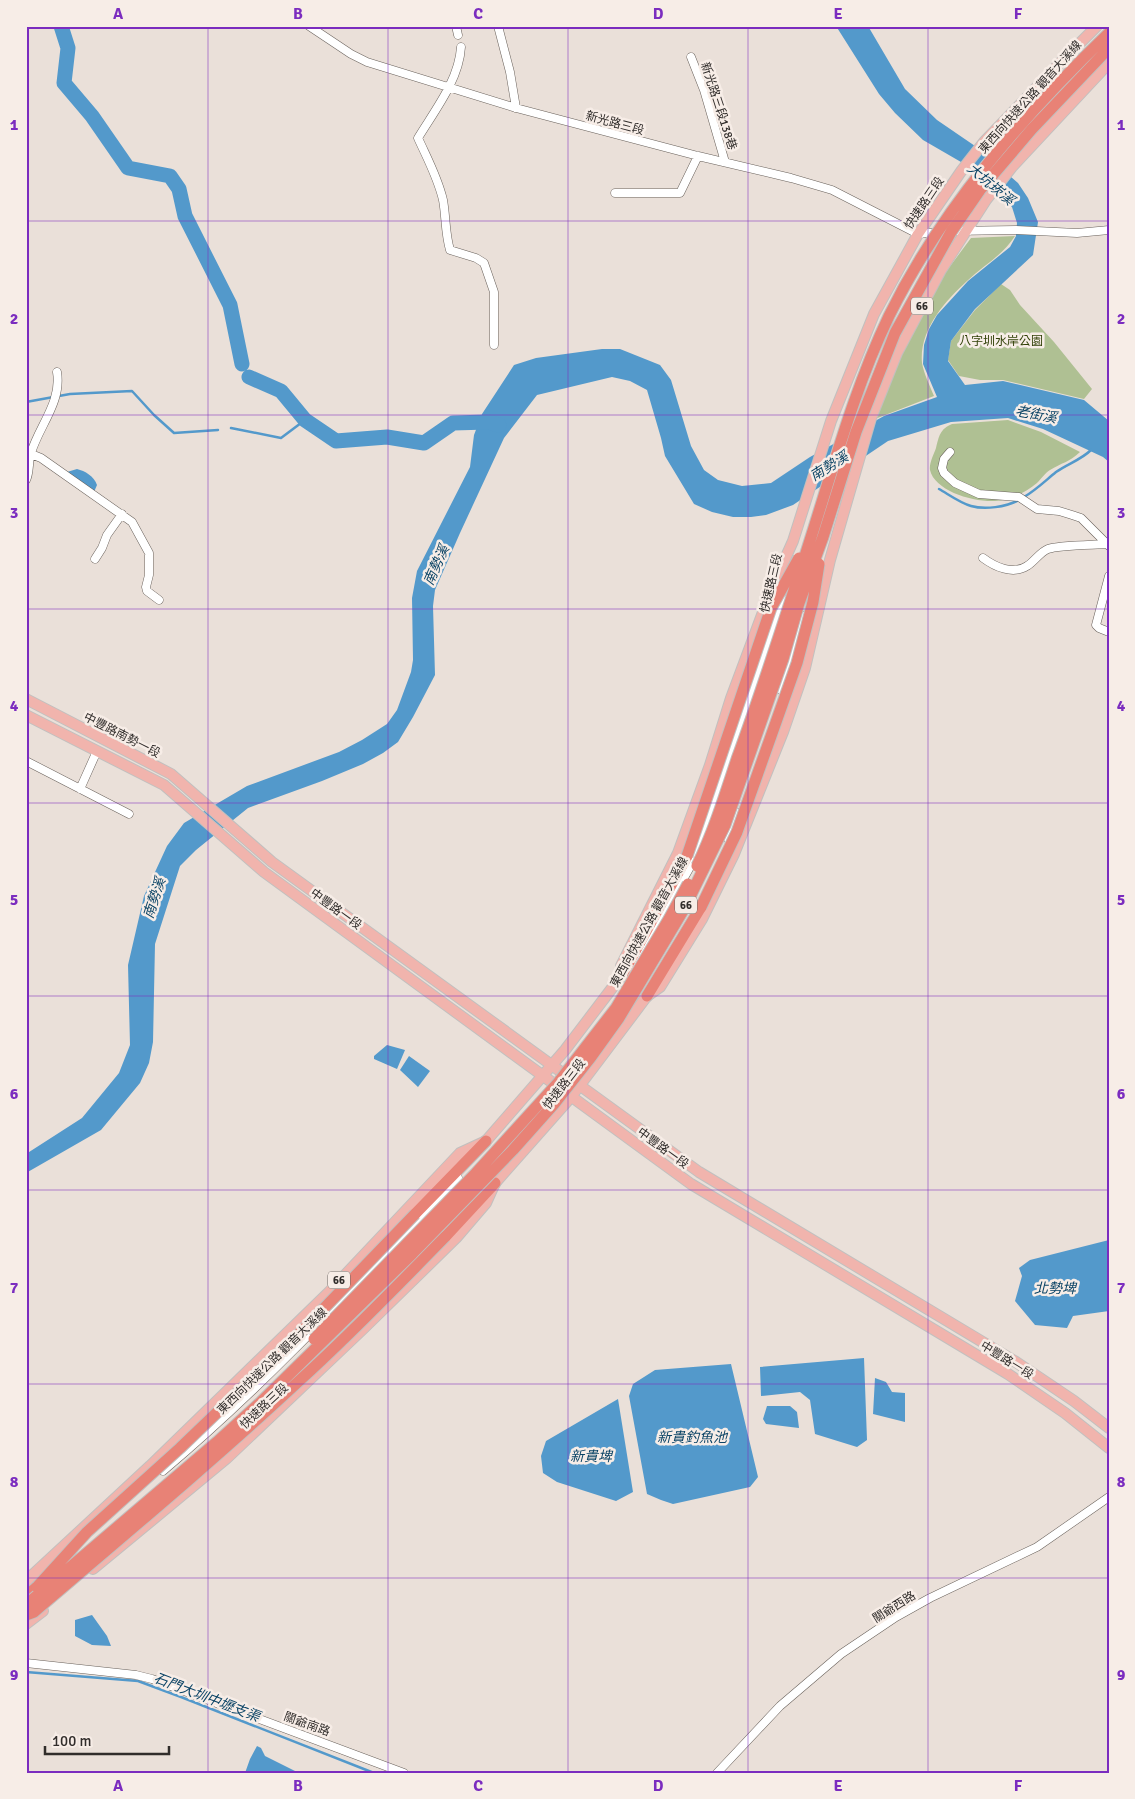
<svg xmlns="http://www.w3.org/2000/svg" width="1135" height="1799" viewBox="0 0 1135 1799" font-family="Signika,'Noto Sans TC',sans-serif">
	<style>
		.green { fill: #afc093 }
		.water { fill: #5399cb }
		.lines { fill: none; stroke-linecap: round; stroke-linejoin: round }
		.stream { stroke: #5399cb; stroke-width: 2.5 }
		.river { stroke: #5399cb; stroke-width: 15 }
		.minor-casing { stroke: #69615b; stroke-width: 9 }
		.major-casing { stroke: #c1c0bf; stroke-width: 12 }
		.highway-casing { stroke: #c1c0bf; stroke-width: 13 }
		.minor { stroke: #fff; stroke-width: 8 }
		.major { stroke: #f1b4ad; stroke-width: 10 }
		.highway { stroke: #e88276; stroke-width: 11 }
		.highway-bridge-casing { stroke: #c1c0bf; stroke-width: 13; stroke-linecap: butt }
		.highway-bridge { stroke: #e88276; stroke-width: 11 }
		.grid { fill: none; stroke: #7b2cbf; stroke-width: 1; stroke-opacity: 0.55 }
		.labels { text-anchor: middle; stroke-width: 5; stroke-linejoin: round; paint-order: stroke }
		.shield { fill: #f7ede7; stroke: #6c6763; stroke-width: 1 }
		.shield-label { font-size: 11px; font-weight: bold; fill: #312d2b }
		.street-label { font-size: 12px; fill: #312d2b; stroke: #f7ede7 }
		.park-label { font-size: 12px; fill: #314007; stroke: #f7ede7 }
		.water-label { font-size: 14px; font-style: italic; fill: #0a4365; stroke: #f7ede7 }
		.neatline { fill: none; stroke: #7b2cbf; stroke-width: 2 }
		.grid-label { font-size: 16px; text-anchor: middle; font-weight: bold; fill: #7b2cbf }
	</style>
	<rect width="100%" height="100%" fill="#eae0d9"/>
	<path class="green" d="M1015,236C1003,255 984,265 967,281C945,301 919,330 922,363C924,374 930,386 934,396L875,419L902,354L945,273L971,238Z
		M1001,284L1010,290L1020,305L1054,342L1092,389L1084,399L1003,380H980L959,376L948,360L951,341L975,310Z
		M1008,420L1041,432L1080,452C1070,462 1061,463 1050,470C1045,473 1041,479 1037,483C1027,491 1015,498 1003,500C982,505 935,493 930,470C929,463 934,454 936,448C939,436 940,429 952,424Z"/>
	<path class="water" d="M836,26H868L905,89L937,120L975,146L1018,183L1028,198L1038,222L1033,255L975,309L951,341L948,361L965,385L1003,381L1084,400L1109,421V462L1103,457L1043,429L1008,418L951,422L888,441L793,505L766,515L751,517H733L712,512L694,504L665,456L661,438L647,390L630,381L612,377L537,395L504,438L460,533L435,590L433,606L435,675L413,717L398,742L383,753L363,764L322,781L248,808L196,850L180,866L155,944L153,1042L149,1063L140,1083L101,1130L26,1173V1154L82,1118L119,1073L130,1045L128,965L144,896L167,846L184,823L247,786L339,752L362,740L387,724L397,710L411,672L413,660L412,598L417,571L470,467L474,435L482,414L514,365L536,358L602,349H620L660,365L671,380L691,446L704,470L718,480L742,486L771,483L810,457L884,416L937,397L923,364L924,345L929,329L937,315L968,281L1010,247L1016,236L1017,223L1012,207L961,162L923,140L895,113L879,94Z
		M77,469C85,471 94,476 97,485L94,492L67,472Z
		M387,1045L405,1050L397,1069L374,1059V1056Z
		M409,1056L430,1071L418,1087L400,1070Z
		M1109,1240V1311L1073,1316L1067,1328L1035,1325L1015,1301L1022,1276L1019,1268L1030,1260Z
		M864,1358L867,1440L857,1447L815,1434L810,1400L800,1392L761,1396L760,1367Z
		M731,1364L758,1477L750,1487L673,1504L661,1500L647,1494L629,1396L633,1384L655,1370Z
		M875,1378L886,1382L892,1392L905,1393V1422L873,1414Z
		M618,1399L633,1492L616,1501L557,1482L543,1473L541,1456L546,1441Z
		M767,1406H790L797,1412L799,1428L766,1424L763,1419Z
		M92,1615L107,1636L111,1646L92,1645L75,1636V1620Z
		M257,1746L261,1748L265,1756L299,1773H245L250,1759Z"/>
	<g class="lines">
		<path class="stream" d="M26,402L70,394L132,391L154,415L174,433L218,430
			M231,428L281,438L305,420
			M939,489C948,494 960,503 971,506C985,510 1006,507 1019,500
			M1024,497C1036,490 1045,481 1056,472C1067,464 1081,460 1091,450
			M26,1672L138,1681L181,1697L374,1773"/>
		<path class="river" d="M61,26L68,48L64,83L92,116L128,168L170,176L179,189L185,216L230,305L242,364
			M249,377L281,391L305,420L336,441L387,437L424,443L453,423L488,422L499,425"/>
		<defs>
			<path id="minor" d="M309,26L351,54L367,62L516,108L698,156L791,178L832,190L918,234L938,232
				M456,26L458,35
				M498,26L510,72L516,108
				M461,47C459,80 435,110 418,138C427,158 438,178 443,200C446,216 445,233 450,250L476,258L484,263L494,292V345
				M691,57L704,90L725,162
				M615,193H680L698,156
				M950,231L1016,230L1077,233L1109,230
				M26,452L41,458L132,522L149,553V575L146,587L147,591L159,600
				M950,452L944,459L942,468L944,473L955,483L979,494L1019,497L1037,509L1059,511L1072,515L1081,518L1109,546
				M26,480C30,472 28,462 31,453C39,426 62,402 57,372
				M983,558C995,567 1013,575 1027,566C1034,562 1040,552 1048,549C1058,545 1094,545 1107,544
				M95,559L102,548L107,535L122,514
				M1109,576L1096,625L1099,628L1109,632
				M782,691L804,616
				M26,761L129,814
				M80,789L97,751
				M728,839L738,813
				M625,973L635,965L690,867L748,701L784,591
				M287,1384L356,1320L413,1261
				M163,1471C269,1382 363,1279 458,1178
				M26,1663L136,1675L152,1679L404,1773
				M717,1773L780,1706L841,1654L896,1617L930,1598L1037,1547L1109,1497"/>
			<path id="major" d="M26,699L171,774L272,862L699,1172L1016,1362L1074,1401L1109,1428
				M26,715L164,785L264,872L691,1184L1008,1374L1065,1413L1109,1448
				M93,1569L226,1459L363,1329L456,1238L486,1203L495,1183L571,1097L647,996L660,987L702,919L734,854L783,732L805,668L830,560L871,418L897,353L941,270L986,200L1012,167L1109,63
				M26,1581L150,1466L329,1292L460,1153L486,1141L565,1050L622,975L621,966L678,853L710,765L731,698L772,588L793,541L831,421L874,314L918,234L962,170L984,142L1061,62L1097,26
				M26,1624L43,1611"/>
			<path id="highway" d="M622,975L687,856
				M647,996L701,907
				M415,1214L486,1141
				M445,1237L495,1183
				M26,1596L37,1587"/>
		</defs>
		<use href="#minor" class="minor-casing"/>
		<use href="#major" class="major-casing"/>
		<use href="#highway" class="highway-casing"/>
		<use href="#minor" class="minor"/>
		<use href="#major" class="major"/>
		<use href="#highway" class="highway"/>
		<defs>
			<path id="highway-bridge" d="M687,856L771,608L799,558
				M697,866C714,831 725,795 737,759C764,685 788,610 812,534C835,461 856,385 889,316C942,208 1023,116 1109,33
				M701,907L737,832L797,663L813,602L819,564
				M314,1339L476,1173L557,1084L616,1008L669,919L688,884
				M37,1587L87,1532L180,1448L304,1329L415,1214
				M26,1605L217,1442L261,1402L412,1254L513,1150L554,1104L591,1057L619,1018L684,909L725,825L783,659L799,603L823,537L856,432L895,333L951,232L980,190L1032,129L1109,48
				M26,1615L34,1612C123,1536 213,1461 299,1381C350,1335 397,1286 445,1237"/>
		</defs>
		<use href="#highway-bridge" class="highway-bridge-casing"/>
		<use href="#highway-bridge" class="highway-bridge"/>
	</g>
	<path class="grid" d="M208,26V1773M388,26V1773M568,26V1773M748,26V1773M928,26V1773M26,221H1109M26,415H1109M26,609H1109M26,803H1109M26,996H1109M26,1190H1109M26,1384H1109M26,1578H1109"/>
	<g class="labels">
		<g class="shield">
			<rect x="911" y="297.5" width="22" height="17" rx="4"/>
			<rect x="675" y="896.5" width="22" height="17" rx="4"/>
			<rect x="328" y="1271.5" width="22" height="17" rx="4"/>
		</g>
		<g class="shield-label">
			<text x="922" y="310">66</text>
			<text x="686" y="909">66</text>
			<text x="339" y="1284">66</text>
		</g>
		<g class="street-label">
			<text transform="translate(1030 97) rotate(-48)" y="4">東西向快速公路 觀音大溪線</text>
			<text transform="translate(719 106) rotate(72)" y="4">新光路三段138巷</text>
			<text transform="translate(615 123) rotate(15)" y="4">新光路三段</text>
			<text transform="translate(924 203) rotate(-56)" y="4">快速路三段</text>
			<text transform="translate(771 583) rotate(-77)" y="4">快速路三段</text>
			<text transform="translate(122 735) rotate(27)" y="4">中豐路南勢一段</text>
			<text transform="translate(336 909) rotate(36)" y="4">中豐路一段</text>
			<text transform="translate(649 922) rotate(-61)" y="4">東西向快速公路 觀音大溪線</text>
			<text transform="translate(564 1084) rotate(-52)" y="4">快速路三段</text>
			<text transform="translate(663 1148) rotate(36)" y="4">中豐路一段</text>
			<text transform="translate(1007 1360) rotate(32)" y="4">中豐路一段</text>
			<text transform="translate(272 1361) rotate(-44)" y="4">東西向快速公路 觀音大溪線</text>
			<text transform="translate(264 1406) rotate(-43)" y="4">快速路三段</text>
			<text transform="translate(894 1607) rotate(-32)" y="4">關爺西路</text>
			<text transform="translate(307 1724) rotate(20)" y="4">關爺南路</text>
		</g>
		<g class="park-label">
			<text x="1001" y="345">八字圳水岸公園</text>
		</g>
		<g class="water-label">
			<text transform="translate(991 184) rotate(40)" y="5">大坑崁溪</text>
			<text transform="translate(1036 414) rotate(10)" y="5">老街溪</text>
			<text transform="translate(829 466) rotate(-32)" y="5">南勢溪</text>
			<text transform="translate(436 565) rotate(-66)" y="5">南勢溪</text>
			<text transform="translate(154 898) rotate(-72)" y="5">南勢溪</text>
			<text x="1055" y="1293">北勢埤</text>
			<text x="692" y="1442">新貴釣魚池</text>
			<text x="591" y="1461">新貴埤</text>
			<text transform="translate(207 1697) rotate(21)" y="5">石門大圳中壢支渠</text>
		</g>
	</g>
	<rect width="1135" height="1799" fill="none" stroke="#f7ede7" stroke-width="55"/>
	<path d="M45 1746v8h124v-8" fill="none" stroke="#312d2b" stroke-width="2.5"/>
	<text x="52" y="1746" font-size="15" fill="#312d2b" stroke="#f7ede7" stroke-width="4" paint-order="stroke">100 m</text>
	<rect x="28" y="28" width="1080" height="1744" class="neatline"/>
	<g class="grid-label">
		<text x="118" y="19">A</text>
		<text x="298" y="19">B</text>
		<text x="478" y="19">C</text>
		<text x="658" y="19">D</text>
		<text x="838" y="19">E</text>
		<text x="1018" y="19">F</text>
		<text x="14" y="130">1</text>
		<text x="1121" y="130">1</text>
		<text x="14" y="324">2</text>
		<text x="1121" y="324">2</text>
		<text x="14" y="518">3</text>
		<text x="1121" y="518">3</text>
		<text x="14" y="711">4</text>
		<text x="1121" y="711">4</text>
		<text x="14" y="905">5</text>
		<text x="1121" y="905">5</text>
		<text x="14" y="1099">6</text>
		<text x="1121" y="1099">6</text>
		<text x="14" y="1293">7</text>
		<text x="1121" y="1293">7</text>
		<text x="14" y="1487">8</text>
		<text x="1121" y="1487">8</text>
		<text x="14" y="1680">9</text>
		<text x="1121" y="1680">9</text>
		<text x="118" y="1791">A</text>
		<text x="298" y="1791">B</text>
		<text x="478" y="1791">C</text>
		<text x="658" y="1791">D</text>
		<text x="838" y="1791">E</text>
		<text x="1018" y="1791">F</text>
	</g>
</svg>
